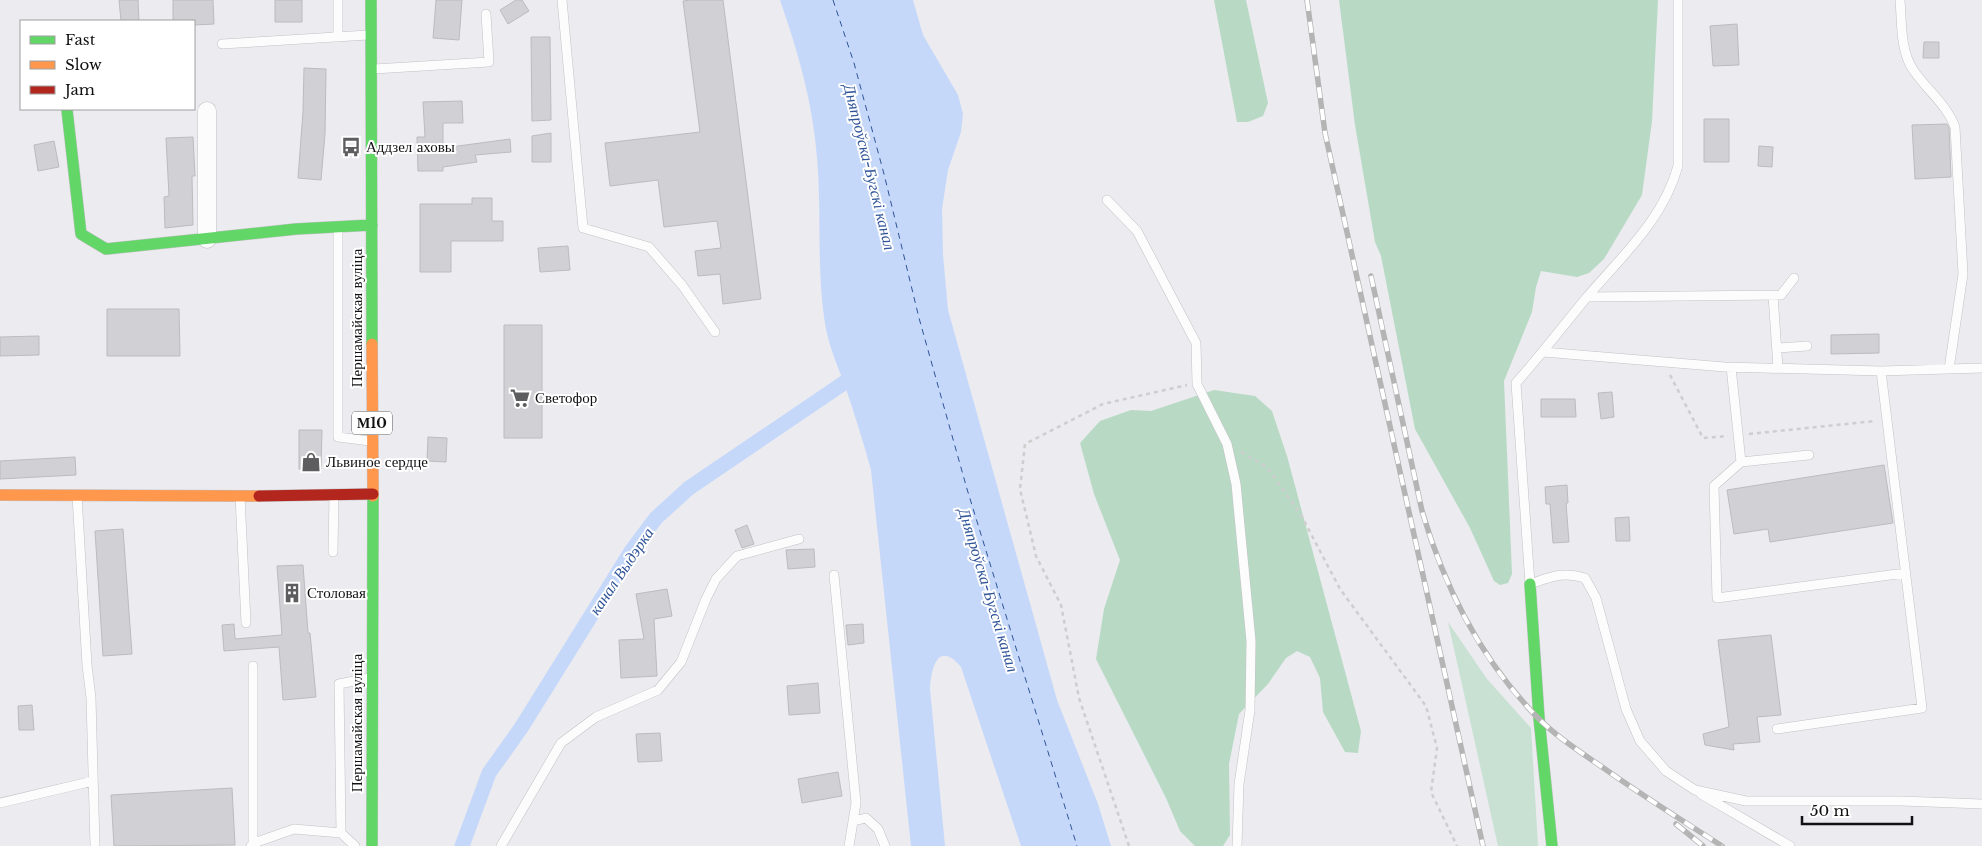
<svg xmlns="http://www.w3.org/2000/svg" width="1982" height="846" viewBox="0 0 1982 846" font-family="'Libre Baskerville',serif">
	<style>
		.green { fill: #c9e1d2 }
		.forest { fill: #b8dac5 }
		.water { fill: #c5d8fa }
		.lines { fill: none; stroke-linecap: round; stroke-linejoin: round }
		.canal { stroke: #c5d8fa; stroke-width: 15 }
		.ferry { stroke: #2f5498; stroke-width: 1; stroke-dasharray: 6 5; stroke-linecap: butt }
		.building { fill: #d1d1d5; stroke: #bcbcbf }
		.lane-casing { stroke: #c2c2c5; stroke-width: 10 }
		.street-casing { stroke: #c2c2c5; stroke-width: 19 }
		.fast-casing { stroke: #c2c2c5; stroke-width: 12 }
		.slow-casing { stroke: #c2c2c5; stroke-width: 12 }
		.jam-casing { stroke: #c2c2c5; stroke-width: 12 }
		.path { stroke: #cececf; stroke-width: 2.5; stroke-dasharray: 4 4; stroke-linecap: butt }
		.lane { stroke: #fcfcfd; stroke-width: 9 }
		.street { stroke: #fcfcfd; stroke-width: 18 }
		.fast { stroke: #63d668; stroke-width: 11 }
		.slow { stroke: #ff974d; stroke-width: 11 }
		.jam { stroke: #b3261e; stroke-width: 11 }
		.rail-casing { stroke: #b4b4b4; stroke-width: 5.5 }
		.rail { stroke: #fff; stroke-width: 4; stroke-dasharray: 11; stroke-linecap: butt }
		.labels { text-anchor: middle; stroke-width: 4; stroke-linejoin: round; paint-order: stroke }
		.shield { fill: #fff; stroke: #58585a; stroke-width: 1 }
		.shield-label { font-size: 14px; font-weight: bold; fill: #111113 }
		.poi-label { font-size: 15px; fill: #111113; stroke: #fff; text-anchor: start }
		.street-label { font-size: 15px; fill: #111113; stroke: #fff }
		.water-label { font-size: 16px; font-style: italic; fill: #2f5498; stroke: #fff }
	</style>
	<rect width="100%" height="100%" fill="#ebebf0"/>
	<path class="green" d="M1448,622L1487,679L1531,728L1538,846H1498Z"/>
	<path class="forest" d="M1214,0H1246L1268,103L1263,116L1248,122H1237Z
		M1339,0H1658L1652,121L1642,195L1604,259L1589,273L1577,277L1541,271L1536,287L1532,312L1504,381L1512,574L1508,583L1500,585L1494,581L1470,528L1415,429L1381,256L1375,242L1355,125Z
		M1214,390L1255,396L1272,411L1287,456L1361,731L1358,753L1345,752L1323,712L1320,678L1310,657L1297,651L1286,658L1268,684L1239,714L1229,764L1230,835L1223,846H1195L1180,831L1166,798L1096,659L1104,609L1120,560L1094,494L1080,443L1100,421L1131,410L1151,411Z"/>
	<path class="water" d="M780,0H913L923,35L958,95L963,114L961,132L948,170L942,209L943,255L948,310L1057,700L1098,804L1111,846H1021L961,667C938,640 931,668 930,689L945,846H911L871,470C863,441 854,412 844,383C837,365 830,348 826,329C816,273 822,215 817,158C813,103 798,52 780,0Z"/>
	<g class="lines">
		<path class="canal" d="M462,846L489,773L521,728L632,550L656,518L689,488L860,372"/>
		<path class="ferry" d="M833,0L854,63L884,174L919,318L967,489L1077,846"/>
	</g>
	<path class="building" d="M119,0H138L139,21H121Z
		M173,0H213L214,24L194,25V21H173Z
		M275,0H302V22H275Z
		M436,0H462L459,40L433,38Z
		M516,0H522L529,11L508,24L500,10Z
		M691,0H723L761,299L723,304L720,274L698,276L695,251L721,248L717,221L664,227L658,180L610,186L605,143L700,132L683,1Z
		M1737,24L1739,65L1713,66L1710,26Z
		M531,37H550L551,120L532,121Z
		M1924,42H1939V58H1923Z
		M304,68L326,69L325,134L321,180L298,178L303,112Z
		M462,101L463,123H443V148L510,139L511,152L475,155L477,162L443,167V171H418L417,137H425L423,102Z
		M1704,119H1729V162H1704Z
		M1947,124L1949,128L1951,177L1915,179L1912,125Z
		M551,133V162H532V136Z
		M193,137L195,176H192L193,225L165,228L164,197L169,196L166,138Z
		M54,141L59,167L38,171L34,145Z
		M1759,146L1773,147L1772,167L1758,166Z
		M472,198H492V221H503V241H451V272H420V204H472Z
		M568,246L570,270L540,272L538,248Z
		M107,309H179L180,356H107Z
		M504,325H542V438H504Z
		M1879,334V353L1831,354V335Z
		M39,336V355L0,356V337Z
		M1612,392L1614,417L1601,419L1598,393Z
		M1541,399H1575L1576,417H1541Z
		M299,430H322L321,469H299Z
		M428,437L447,438L446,462L427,461Z
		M75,457L76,475L0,479V461Z
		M1884,465L1893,523L1770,542L1768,529L1734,534L1727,490Z
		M1567,485L1568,503H1566L1569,542L1553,543L1550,504H1546L1545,487Z
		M1629,517L1630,541H1616L1615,518Z
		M747,525L754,544L742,548L735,530Z
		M123,529L132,654L103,656L95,531Z
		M814,549L815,567L788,569L786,550Z
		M303,565L308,633H310L316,697L283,700L279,647L224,651L222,625L234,624L235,639L282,635L277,566Z
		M667,589L672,616L654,619L657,676L621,678L619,640L644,639L636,594Z
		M863,624L864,643L848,645L846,625Z
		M1771,635L1781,715L1757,717L1760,742L1733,744L1734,750L1705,745L1703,734L1729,727L1718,640Z
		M818,683L820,713L789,715L787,686Z
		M32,705L34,730H19L18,706Z
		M660,733L662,761L638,762L636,734Z
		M838,772L842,796L802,803L798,779Z
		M232,788L235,845L114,846L111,795Z"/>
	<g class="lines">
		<defs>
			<path id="lane" d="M562,0L583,228L649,247L682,285L715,332
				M1678,0V166C1663,220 1622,256 1587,297C1563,326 1541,355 1516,383L1530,584C1551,577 1563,571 1585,578L1596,598L1626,709L1640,741L1666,771L1695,790L1746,801H1901L1982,804
				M1900,0C1902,23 1900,52 1914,71C1927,90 1947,105 1955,127L1963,274L1949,369
				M338,37V0
				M222,44L368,35
				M374,69L489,62L486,14
				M1107,200L1137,231L1196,343L1197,384L1227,444L1236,484L1251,641L1250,710L1239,784L1237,846
				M338,229V437L370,441
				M1773,295L1778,368
				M1587,297L1781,295L1794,278
				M1777,348L1807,346
				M1543,352L1725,367L1881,371L1982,368
				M1731,367L1741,462L1809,455
				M1741,462L1714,486L1717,598L1905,573
				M77,496L87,665L91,698L95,846
				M240,496L246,623
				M333,552L334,495
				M834,575L856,803L849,846
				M253,666V846
				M1777,729L1922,708L1881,371
				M1701,794L1790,846
				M0,803L93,781
				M854,821L866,818L878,829L885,846
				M251,846L254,843L294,829L341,833
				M355,846L341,833L339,684L369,678
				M501,846L561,743L596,717L658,690L681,662L706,599L716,579L737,556L799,539"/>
			<path id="street" d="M207,111V239"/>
			<path id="fast" d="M371,0L372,344
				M67,110L81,234L106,249L296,229L372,225
				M1530,584L1539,718L1552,846
				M372,846L373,496"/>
			<path id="slow" d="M372,344L373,496
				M0,495L259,496"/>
			<path id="jam" d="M259,496L373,494"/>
		</defs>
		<use href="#lane" class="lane-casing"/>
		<use href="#street" class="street-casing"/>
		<use href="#fast" class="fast-casing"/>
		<use href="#slow" class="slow-casing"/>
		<use href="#jam" class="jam-casing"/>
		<path class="path" d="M1670,375L1703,438L1728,436
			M1749,434L1875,421
			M1241,452L1267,467L1301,515L1340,589L1426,706L1437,748L1431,792L1457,846
			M1129,846L1079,698L1061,605L1036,556L1020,489L1025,444L1103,404L1187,385"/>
		<use href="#lane" class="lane"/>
		<use href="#street" class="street"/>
		<use href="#fast" class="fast"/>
		<use href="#slow" class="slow"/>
		<use href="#jam" class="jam"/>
		<defs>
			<path id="rail" d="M1307,0L1325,133L1483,846
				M1371,276L1422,511C1445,589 1481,660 1538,718C1558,738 1582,753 1605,769C1643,796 1683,821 1722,846
				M1676,824L1703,846"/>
		</defs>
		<use href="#rail" class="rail-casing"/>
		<use href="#rail" class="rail"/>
	</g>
	<defs>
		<symbol id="bus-bare" viewBox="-9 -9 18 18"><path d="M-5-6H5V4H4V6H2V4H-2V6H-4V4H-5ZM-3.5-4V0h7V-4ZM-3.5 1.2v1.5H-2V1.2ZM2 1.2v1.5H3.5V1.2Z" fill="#5d5d60" stroke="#fff" stroke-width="2.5" paint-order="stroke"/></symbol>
		<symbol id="supermarket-bare" viewBox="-9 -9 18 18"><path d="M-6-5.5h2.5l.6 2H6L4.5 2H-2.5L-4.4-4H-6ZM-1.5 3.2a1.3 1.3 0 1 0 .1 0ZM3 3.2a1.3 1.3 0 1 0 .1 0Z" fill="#5d5d60" stroke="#fff" stroke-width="2.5" paint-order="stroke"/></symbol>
		<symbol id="shop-bare" viewBox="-9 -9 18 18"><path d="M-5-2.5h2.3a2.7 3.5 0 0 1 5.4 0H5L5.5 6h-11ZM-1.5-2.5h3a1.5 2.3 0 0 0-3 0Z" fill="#5d5d60" stroke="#fff" stroke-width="2.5" paint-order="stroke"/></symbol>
		<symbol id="building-bare" viewBox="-9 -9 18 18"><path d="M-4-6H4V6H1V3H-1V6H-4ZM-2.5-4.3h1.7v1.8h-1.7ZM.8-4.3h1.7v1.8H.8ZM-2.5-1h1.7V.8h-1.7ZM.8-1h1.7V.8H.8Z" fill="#5d5d60" stroke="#fff" stroke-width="2.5" paint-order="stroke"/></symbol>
	</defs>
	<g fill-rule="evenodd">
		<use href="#bus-bare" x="337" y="133" width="28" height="28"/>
		<use href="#supermarket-bare" x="506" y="384" width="28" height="28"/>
		<use href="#shop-bare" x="297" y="448" width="28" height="28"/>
		<use href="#building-bare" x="278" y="579" width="28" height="28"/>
	</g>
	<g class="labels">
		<rect class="shield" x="352" y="411.5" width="40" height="23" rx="4"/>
		<g class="shield-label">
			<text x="372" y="428">М10</text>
		</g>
		<g class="poi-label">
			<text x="366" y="152">Аддзел аховы</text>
			<text x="535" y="403">Светофор</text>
			<text x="326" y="467">Львиное сердце</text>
			<text x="307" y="598">Столовая</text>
		</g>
		<g class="street-label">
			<text transform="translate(357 318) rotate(-90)" y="5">Першамайская вуліца</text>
			<text transform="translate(357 723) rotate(-90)" y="5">Першамайская вуліца</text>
		</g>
		<g class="water-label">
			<text transform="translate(870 167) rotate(76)" y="6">Дняпроўска-Бугскі канал</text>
			<text transform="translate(621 571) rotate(-56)" y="6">канал Выдэрка</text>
			<text transform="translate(989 590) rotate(73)" y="6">Дняпроўска-Бугскі канал</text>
		</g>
	</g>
	<rect x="20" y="20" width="175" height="90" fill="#ffffff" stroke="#a0a0a1"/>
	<rect x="30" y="36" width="25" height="8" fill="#63d668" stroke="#a0a0a1"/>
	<text x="65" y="45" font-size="15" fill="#111113">Fast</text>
	<rect x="30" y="61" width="25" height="8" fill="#ff974d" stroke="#a0a0a1"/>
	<text x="65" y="70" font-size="15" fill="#111113">Slow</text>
	<rect x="30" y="86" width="25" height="8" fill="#b3261e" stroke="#a0a0a1"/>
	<text x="65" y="95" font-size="15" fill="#111113">Jam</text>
	<path d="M1802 816v8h110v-8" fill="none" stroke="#111113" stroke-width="2.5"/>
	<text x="1810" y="816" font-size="15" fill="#111113" stroke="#ffffff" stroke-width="4" paint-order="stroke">50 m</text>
</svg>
